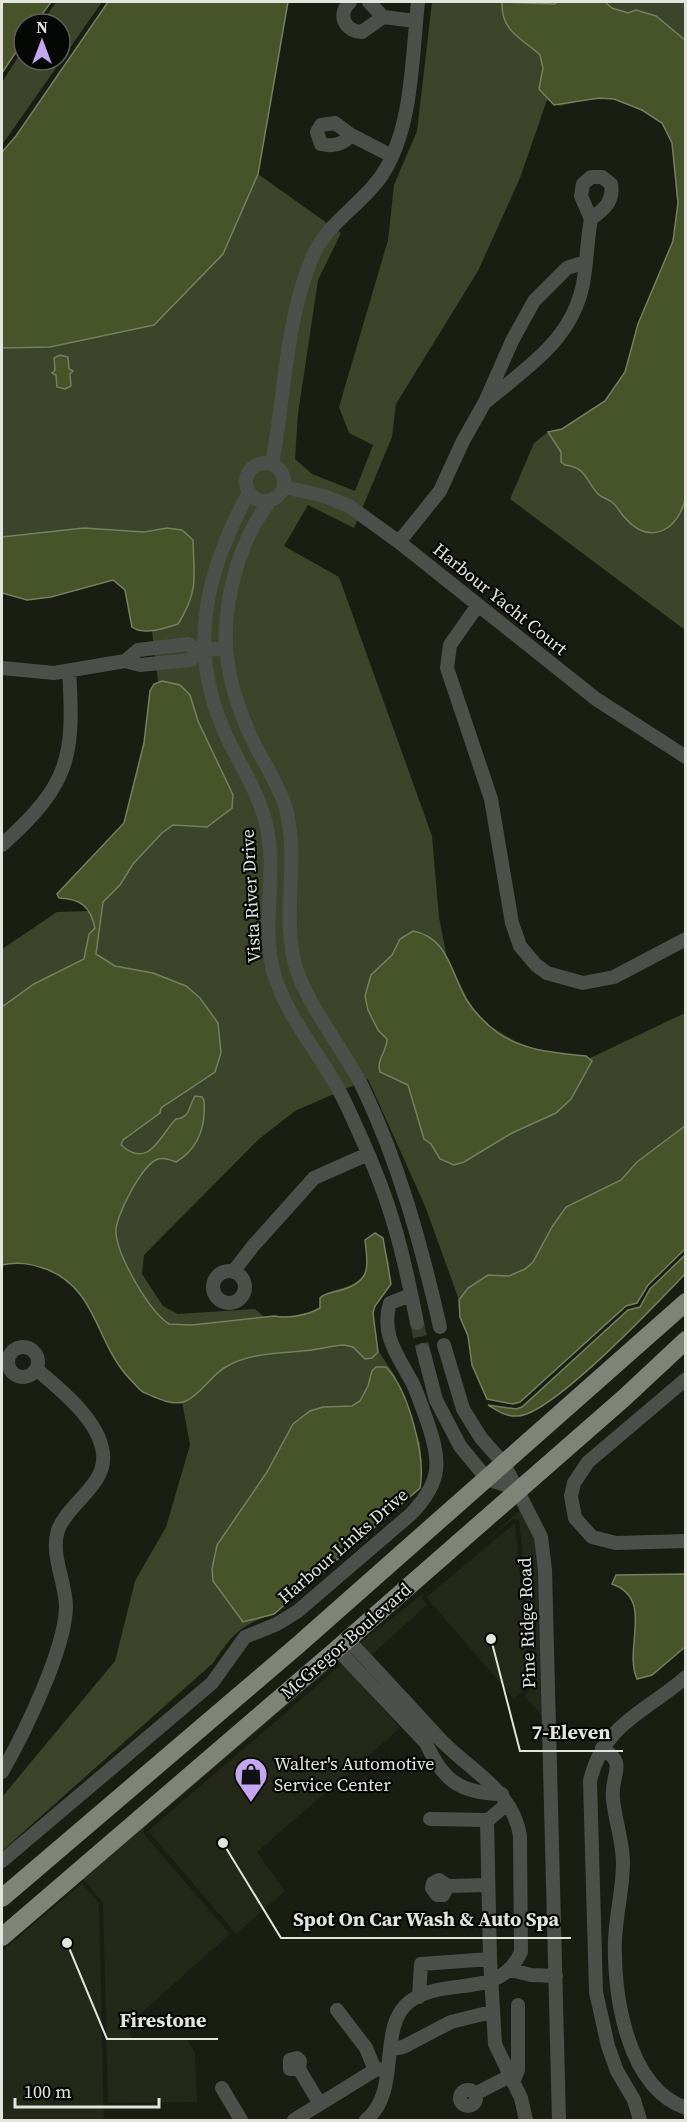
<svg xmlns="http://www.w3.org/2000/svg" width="687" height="2122" viewBox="0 0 687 2122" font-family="'Source Serif 4',serif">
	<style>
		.built { fill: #232818 }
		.green { fill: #3c4429 }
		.water { fill: #475429; stroke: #767f5f; stroke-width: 1.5 }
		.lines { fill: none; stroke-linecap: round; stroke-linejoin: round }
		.minor-tunnel { stroke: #373b30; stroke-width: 14; stroke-dasharray: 14 7; stroke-linecap: butt }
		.minor { stroke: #4d4f4a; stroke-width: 14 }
		.major { stroke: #7f8378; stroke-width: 18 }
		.labels { text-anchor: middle; stroke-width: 4.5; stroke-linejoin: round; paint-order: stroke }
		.street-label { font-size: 18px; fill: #e2e4dd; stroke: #050704 }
		.poi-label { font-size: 18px; fill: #e2e4dd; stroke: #050704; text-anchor: start }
		.leader { fill: none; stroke: #e2e4dd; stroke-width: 2 }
		.callout-dot { fill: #e2e4dd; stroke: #050704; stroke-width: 2 }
		.callout-label { font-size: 20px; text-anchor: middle; font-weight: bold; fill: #e2e4dd; stroke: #050704; stroke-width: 4.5; stroke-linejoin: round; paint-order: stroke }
	</style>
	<rect width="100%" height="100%" fill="#191d12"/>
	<path class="built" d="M521,1509L536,1539L540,1567L544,1717L524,1696L535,1684L519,1520L513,1519L474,1552Z
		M515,1523L530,1684L514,1699L426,1597Z
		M423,1594L422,1599L427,1605L368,1658L416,1710L401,1723L342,1659L144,1828V1834L230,1934L131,2022L130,2035L133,2039H187L195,2053L197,2102L108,2103L103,1903L83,1879L301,1689Z
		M343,1663L400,1728L257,1852L285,1891L236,1934L148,1831Z
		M82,1883L99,1903L104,2120H2V1951Z"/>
	<path class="green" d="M56,2H102L2,145V82L24,48V60H60V24H41Z
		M432,2H685V630L510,499L534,443L548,432L562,429L605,401L625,372L638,324L669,255L678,213L672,143L662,123L642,110L614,99L584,100L560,106L547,100L520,178L478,271L396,404L392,437L354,528L308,505L284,546L339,577L432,836L439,917L447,958L472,1008L490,1026L515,1041L541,1051L590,1058L685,1013V1249L648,1285L637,1303L626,1306L520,1402L513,1404L487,1399L472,1365L468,1336L460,1317L459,1300L425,1206L368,1079L295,1111L259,1139L144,1255L142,1274L163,1306L178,1314L255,1309L264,1317C282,1315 302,1318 320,1308V1298C334,1284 356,1294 369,1266L365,1240L371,1235H380L389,1262L391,1284L375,1306L373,1313L377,1349L395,1376L420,1443L422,1462L420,1488L274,1614C240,1625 233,1634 213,1663L2,1851V1797L115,1661L135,1581L166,1527L190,1445L182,1402C92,1397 116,1296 46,1269C31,1263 18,1261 2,1265V949L57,912L89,911L80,900L61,898L57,894L124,823L144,743L150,691L158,682L152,631H137L132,627L125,590L113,580L51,597L27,600L2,593V348L50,347L154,325L223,254L258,174L341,233L318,280L298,414L295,459L312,474L355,491L373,445L349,433L339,407L388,240L394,185L417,131Z"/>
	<path class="water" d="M2,2H51L35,24H24V40L2,73Z
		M108,2H288L258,174L223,254L154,325L50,347L2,348V152L16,136Z
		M502,2L554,4L558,2H605L612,8L628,13L636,10L656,16L685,40V500C676,532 649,545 625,518C620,513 618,507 613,503C609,499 602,498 598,494C586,481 586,467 565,465L561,462V452L548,432L562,429L605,401L625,372L638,324L673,241L678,203L672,143L662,123L642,110L614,99L599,98L554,105L539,89L543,68L540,55C522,38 501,32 502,2Z
		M60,355L68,357L69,369L73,371L70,374L71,386L65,389L57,387L56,375L52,373L55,370L54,358Z
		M84,528L144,532L167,528L182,530L193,540C194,578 199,590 178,624C164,628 144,636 132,627L125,590L113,580L51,597L27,600L2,593V537Z
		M162,681L180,685L190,695L198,721L233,795L232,808L207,827L173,825L162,833L133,864L120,885L103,902L96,954L115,966L153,973L186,986L200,998L218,1023L221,1053L215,1072L161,1108L160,1113L123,1140L121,1145C150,1171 161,1133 176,1119C191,1117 188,1107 195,1096L202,1097L204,1101C206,1127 199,1148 176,1162C171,1160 164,1157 158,1159C143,1163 114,1218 116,1233C118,1257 149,1311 169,1324L192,1325L274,1316C288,1319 308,1315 320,1308V1298C325,1293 331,1293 338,1291C372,1282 368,1268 365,1240L375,1233L383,1238L391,1284L375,1306L373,1313L378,1352L372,1358L365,1359L353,1347L344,1345C333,1345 323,1349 312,1350C282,1354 251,1351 224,1368C210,1377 201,1394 186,1401C173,1407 154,1397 143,1392C138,1389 134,1383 130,1379C95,1343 98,1289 46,1269C31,1264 18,1261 2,1265V1007L34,984L84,959L89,934L95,928C90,906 81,899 59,898L57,894L124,823L144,743L150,691L154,684Z
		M413,931C448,937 451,973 466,999C474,1012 486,1024 498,1033C524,1051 556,1053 586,1056L592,1061L571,1099L556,1113L512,1133L464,1162L454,1165L440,1159L431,1144L424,1139L408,1085L380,1072C376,1059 387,1052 387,1039L378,1030L368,1010L365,996L371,975L392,955L400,939Z
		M685,1126V1249L648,1285L637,1303L626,1306L520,1402L513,1404L487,1399L472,1365L468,1336L460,1317L459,1300L468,1288L488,1275L509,1276L525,1269L533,1262L552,1227L566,1207L621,1180L637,1162Z
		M685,1255V1274C657,1303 553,1414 518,1416C506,1417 498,1411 488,1405L516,1409L522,1407L628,1310L640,1307L650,1289Z
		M376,1367H386C408,1389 426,1456 420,1488L274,1614L243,1622L213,1581L212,1569L217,1545L267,1472L293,1424L310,1411L323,1407L352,1406L360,1401L368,1386L372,1371Z
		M685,1574V1647L652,1675L637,1679C623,1648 655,1599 612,1584L616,1575Z"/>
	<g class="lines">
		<path class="minor-tunnel" d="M417,1323L423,1350"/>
		<path class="minor" d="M350,2C337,14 344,31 362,32L383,17L369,2
			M383,17L416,21
			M351,135C343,145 333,147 321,144L317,132L321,125L335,123L351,135L392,156
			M591,177H602L611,184C614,202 604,209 591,219L581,196L583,184Z
			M488,400C529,366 572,339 583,284C587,262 587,240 591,219
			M246 482a19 19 0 1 1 38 0a19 19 0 1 1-38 0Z
			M272,464C285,395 285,323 312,258C326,223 362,205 382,175C413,128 412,56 418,2
			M284,487L324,496L349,506L399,542L596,699L686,757
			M249,492C208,568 187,642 222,726C235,758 256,786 265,820C279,870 260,924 274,974C288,1020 323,1057 344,1100C362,1138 380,1178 392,1218C403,1252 410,1288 417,1323
			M272,499C241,535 224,597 226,644C227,671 235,698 245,723C256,753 277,778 286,809C300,862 280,920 297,971C312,1012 342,1047 362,1086C399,1163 421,1244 440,1327
			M399,542L440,491L463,441L485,402L512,341L534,301L567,268L585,262
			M478,605L450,645L447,668L491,799L512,923L520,946L536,965L547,973L583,983L614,977L686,939
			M125,661L138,650L188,644L197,651L226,648
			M2,668L54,673L125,661L140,665L191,660L197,651
			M2,845C68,785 75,760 69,671
			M213 1287a16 16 0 1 1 32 0a16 16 0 1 1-32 0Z
			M233,1272L253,1246L314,1178L368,1154
			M444,1345L463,1409L481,1438L504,1464L541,1537L545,1570L559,2120
			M8 1362a15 15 0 1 1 30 0a15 15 0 1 1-30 0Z
			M423,1350L436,1400L460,1446L487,1479L518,1489
			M686,1379L588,1462L574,1483L571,1496L575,1518L592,1537L616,1543L686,1541
			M348,1640C379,1672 408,1705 438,1737C468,1770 513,1789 520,1836L521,1952C499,2001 445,1975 409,2002C377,2027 402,2091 366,2120
			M337,1649L426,1743C443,1781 460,1793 502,1794
			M602,1748C629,1765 610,1773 613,1799C615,1821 623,1841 623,1863C623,1889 616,1914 615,1940C613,1994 627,2088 686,2108
			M2,1772C24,1734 65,1650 66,1607C66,1582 50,1555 58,1530C68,1503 107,1485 103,1453C99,1420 60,1389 36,1369
			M430,1819L488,1820
			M2,1861L212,1683L245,1637L277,1624L298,1611L411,1514C443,1481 441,1460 426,1418C422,1407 418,1395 413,1384C399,1357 380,1335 390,1303L411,1295
			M448,1886L443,1895H437L432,1888L433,1883L439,1880L448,1886L488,1885
			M490,1959L487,1821L507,1804
			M511,1970L531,1975L556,1976
			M419,1997L421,1964L490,1959L495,2044L521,2098L526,2120
			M337,2010L366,2048L375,2070
			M392,2049L403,2047L451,2022L491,2012
			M299,2069H290V2060L297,2058L300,2061L299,2069L320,2104
			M513,2082L518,2070V2005
			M222,2088L241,2120
			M460 2098a8 8 0 1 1 16 0a8 8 0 1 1-16 0Z
			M475,2094L510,2076
			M294,2120L375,2070L388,2069
			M640,2120L634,2100L617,2071L608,2046L596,1992L590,1781C603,1724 646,1712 686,1677"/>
		<path class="major" d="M2,1898L297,1646L686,1302
			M2,1937L337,1649L624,1398L686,1340"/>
	</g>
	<defs>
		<symbol id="shop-pin" viewBox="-11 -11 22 30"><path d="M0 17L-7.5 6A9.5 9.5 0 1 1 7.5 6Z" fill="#c5a7f1" stroke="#050704"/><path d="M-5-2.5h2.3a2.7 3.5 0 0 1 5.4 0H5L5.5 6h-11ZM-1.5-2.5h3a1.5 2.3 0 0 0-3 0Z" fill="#111"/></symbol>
	</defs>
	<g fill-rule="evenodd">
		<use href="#shop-pin" x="232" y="1755" width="38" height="52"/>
	</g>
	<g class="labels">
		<g class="street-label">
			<text transform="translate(500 599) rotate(39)" y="6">Harbour Yacht Court</text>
			<text transform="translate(251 896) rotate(-93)" y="6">Vista River Drive</text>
			<text transform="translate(343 1546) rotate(-41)" y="6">Harbour Links Drive</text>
			<text transform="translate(527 1623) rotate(-92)" y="6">Pine Ridge Road</text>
			<text transform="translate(346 1641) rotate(-41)" y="6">McGregor Boulevard</text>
		</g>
		<g class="poi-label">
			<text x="274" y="1770">Walter's Automotive<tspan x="274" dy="21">Service Center</tspan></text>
		</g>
	</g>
	<path class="leader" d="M491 1639L520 1751H623M223 1843L281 1938H571M67 1943L107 2039H218"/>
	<g class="callout-dot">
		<circle cx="491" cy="1639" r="6"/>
		<circle cx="223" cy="1843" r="6"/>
		<circle cx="67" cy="1943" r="6"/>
	</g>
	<g class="callout-label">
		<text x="571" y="1739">7-Eleven</text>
		<text x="426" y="1926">Spot On Car Wash &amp; Auto Spa</text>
		<text x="163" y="2027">Firestone</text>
	</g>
	<rect width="687" height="2122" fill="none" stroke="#e2e4dd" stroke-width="6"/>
	<g transform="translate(42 42)"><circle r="28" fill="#050704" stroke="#5d5f5b" stroke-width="1.5"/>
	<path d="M0-4.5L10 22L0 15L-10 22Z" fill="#c5a7f1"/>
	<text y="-9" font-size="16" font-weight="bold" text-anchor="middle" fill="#e2e4dd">N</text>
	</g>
	<path d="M15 2098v9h144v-9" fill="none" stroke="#e2e4dd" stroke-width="3"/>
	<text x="24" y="2098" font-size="18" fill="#e2e4dd" stroke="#050704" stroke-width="4.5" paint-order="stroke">100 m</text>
</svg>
